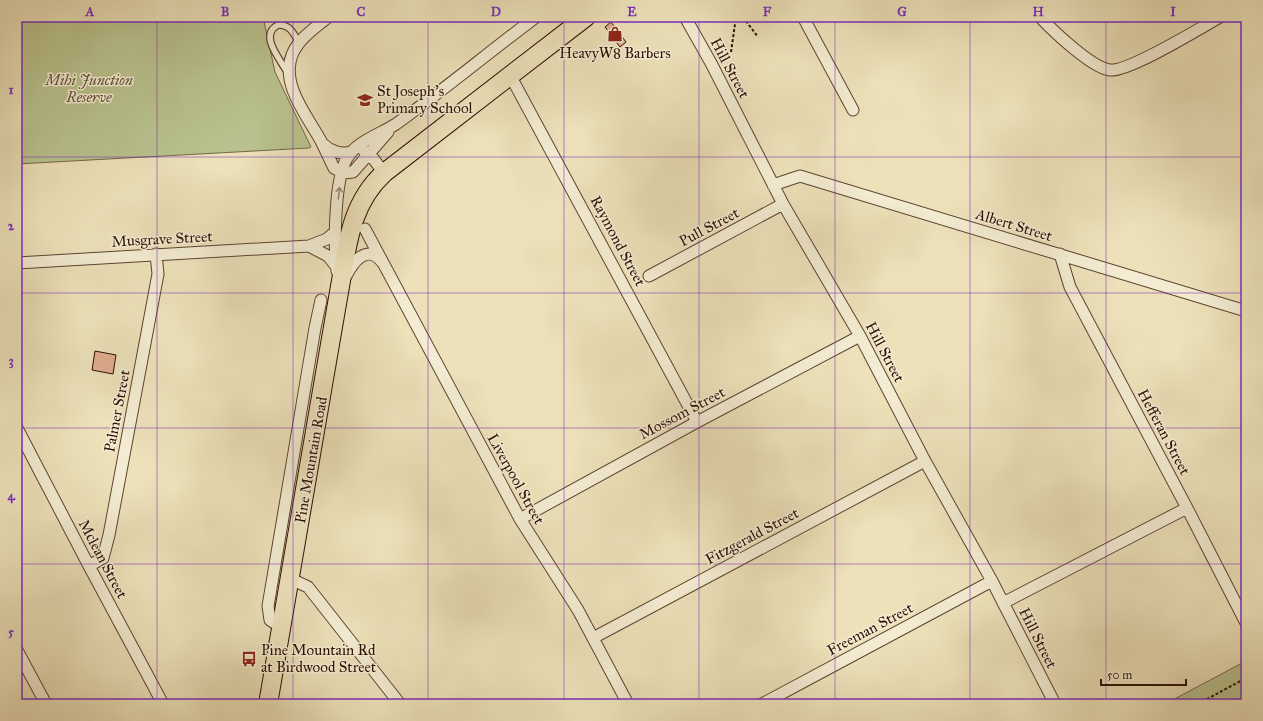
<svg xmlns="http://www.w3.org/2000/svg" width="1263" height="721" viewBox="0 0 1263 721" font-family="'IM FELL Great Primer',serif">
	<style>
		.green { fill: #b9c28e; stroke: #746849 }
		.building { fill: #dfae91; stroke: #2e0e04 }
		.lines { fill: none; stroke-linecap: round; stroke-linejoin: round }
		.service-casing { stroke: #5e4331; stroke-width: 8 }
		.minor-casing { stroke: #5e4331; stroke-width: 13 }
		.primary-casing { stroke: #2e0e04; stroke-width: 20 }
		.path { stroke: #2e0e04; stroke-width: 2; stroke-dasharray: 3 2; stroke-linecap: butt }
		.service { stroke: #f3ecd2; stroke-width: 5.5 }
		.minor { stroke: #f3ecd2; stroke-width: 11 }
		.primary { stroke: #ece1b9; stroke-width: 18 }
		.oneway { stroke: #9a8875 }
		.grid { fill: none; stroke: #7b2cbf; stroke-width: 1; stroke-opacity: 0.55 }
		.labels { text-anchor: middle; stroke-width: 3; stroke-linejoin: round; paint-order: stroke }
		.poi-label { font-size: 15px; fill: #2e0e04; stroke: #f3ecd2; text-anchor: start }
		.street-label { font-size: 15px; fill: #2e0e04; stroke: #f3ecd2 }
		.park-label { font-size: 15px; font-style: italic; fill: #5f4d34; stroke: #f3ecd2 }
		.neatline { fill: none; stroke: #7b2cbf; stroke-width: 1.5 }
		.grid-label { font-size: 13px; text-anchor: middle; font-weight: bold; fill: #7b2cbf }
	</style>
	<rect width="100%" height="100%" fill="#ece1b9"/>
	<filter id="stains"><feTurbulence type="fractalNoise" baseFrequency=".005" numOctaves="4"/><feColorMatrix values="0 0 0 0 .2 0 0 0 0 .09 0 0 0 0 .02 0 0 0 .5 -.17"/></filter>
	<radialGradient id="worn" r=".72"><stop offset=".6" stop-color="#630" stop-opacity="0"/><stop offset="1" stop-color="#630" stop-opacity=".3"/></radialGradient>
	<path class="green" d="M17,17H263L275,72L311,147L309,148L17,164Z
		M1244,662L1246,665V695L1229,704H1165Z"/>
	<path class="building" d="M611,22L626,42L620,47L605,27Z
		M95,351L116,355L113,374L92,370Z"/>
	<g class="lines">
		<defs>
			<path id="service" d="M287,72C281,60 258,35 278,25C290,24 294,34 299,43"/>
			<path id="minor" d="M328,17C315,28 298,39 292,55C280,85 309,118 322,143C326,151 330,160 334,168L343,173L353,172L388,132
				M685,17L711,63L783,204L860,336L925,461L992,581L1055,704
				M803,17L853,110
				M1040,17C1053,31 1092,68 1110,70C1129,72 1200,28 1220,17
				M510,75L697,422
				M323,144C330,151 341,155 351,152
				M364,151L369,153L384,173
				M773,185L800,176L1246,311
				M365,229L520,519L578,610L628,704
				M309,246L328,256L336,266
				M1060,254L1070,287L1187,508L1246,623
				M17,263L309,246L327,239L335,232
				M337,271C334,245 334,181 347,158C357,141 381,134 396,124C444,90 489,52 536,17
				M346,276C353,262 367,243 382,262
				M649,276L783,204
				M17,428L89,566L163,704
				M520,519L697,422L860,336
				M89,566L103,558L109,535L158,274L156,254
				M291,579L308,587L400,704
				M1003,603L1187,508
				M282,628L270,620L268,606L315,328L321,300
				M593,638L925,461
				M17,650L46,704
				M762,704L992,581"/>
			<path id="primary" d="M268,704L339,292C347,249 349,205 384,173L586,17"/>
		</defs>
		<use href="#service" class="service-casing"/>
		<use href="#minor" class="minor-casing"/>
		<use href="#primary" class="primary-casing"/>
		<path class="path" d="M743,17L758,37
			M731,52L736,17
			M17,697L18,704
			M1198,704L1246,678"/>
		<use href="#service" class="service"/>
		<use href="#minor" class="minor"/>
		<use href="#primary" class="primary"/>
	</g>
	<defs><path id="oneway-shaft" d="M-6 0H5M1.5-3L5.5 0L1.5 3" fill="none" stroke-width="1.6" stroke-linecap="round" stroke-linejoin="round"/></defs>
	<use class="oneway" href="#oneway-shaft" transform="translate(339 193) rotate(-83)"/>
	<path class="grid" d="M157,17V704M293,17V704M428,17V704M564,17V704M699,17V704M835,17V704M970,17V704M1106,17V704M17,157H1246M17,293H1246M17,428H1246M17,564H1246"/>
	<defs>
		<symbol id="shop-bare" viewBox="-9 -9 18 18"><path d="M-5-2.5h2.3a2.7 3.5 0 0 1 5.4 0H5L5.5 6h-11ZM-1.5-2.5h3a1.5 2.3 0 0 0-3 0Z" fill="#8f2418" stroke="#f3ecd2" stroke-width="2.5" paint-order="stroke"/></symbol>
		<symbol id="school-bare" viewBox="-9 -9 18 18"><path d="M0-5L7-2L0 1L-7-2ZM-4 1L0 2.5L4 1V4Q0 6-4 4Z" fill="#8f2418" stroke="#f3ecd2" stroke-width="2.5" paint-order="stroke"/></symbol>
		<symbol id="bus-bare" viewBox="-9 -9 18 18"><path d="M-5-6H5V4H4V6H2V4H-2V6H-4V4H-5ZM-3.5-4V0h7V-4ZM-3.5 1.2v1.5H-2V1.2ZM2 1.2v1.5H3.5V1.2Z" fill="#8f2418" stroke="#f3ecd2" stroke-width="2.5" paint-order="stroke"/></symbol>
	</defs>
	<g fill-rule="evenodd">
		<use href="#shop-bare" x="604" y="23" width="22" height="22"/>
		<use href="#school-bare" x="354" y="89" width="22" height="22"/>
		<use href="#bus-bare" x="238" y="648" width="22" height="22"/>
	</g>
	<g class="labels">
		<g class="poi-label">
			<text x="615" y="58" text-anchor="middle">HeavyW8 Barbers</text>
			<text x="377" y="96">St Joseph's<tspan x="377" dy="17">Primary School</tspan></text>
			<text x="261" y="655">Pine Mountain Rd<tspan x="261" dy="17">at Birdwood Street</tspan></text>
		</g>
		<g class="street-label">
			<text transform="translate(730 68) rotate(62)" y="5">Hill Street</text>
			<text transform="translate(1014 225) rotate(17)" y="5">Albert Street</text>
			<text transform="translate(709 227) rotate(-28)" y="5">Pull Street</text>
			<text transform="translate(162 239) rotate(-3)" y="5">Musgrave Street</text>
			<text transform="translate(618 241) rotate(62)" y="5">Raymond Street</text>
			<text transform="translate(885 352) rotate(62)" y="5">Hill Street</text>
			<text transform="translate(117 411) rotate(-79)" y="5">Palmer Street</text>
			<text transform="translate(682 413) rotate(-28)" y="5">Mossom Street</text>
			<text transform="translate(1164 432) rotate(62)" y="5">Hefferan Street</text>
			<text transform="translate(311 460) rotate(-80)" y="5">Pine Mountain Road</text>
			<text transform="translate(516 479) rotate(61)" y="5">Liverpool Street</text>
			<text transform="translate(752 536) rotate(-28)" y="5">Fitzgerald Street</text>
			<text transform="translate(103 559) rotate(62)" y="5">Mclean Street</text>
			<text transform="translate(870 629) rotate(-28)" y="5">Freeman Street</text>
			<text transform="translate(1038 638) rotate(63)" y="5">Hill Street</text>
		</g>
		<g class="park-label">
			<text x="89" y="85">Mihi Junction<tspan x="89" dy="17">Reserve</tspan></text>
		</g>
	</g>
	<rect width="1263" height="721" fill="none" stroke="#ece1b9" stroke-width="44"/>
	<path d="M1101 679v6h85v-6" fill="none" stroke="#2e0e04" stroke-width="2"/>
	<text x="1107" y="679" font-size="12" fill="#2e0e04" stroke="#f3ecd2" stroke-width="3" paint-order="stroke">50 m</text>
	<rect x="22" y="22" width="1219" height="677" class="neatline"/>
	<g class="grid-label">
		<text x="90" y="16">A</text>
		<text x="225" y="16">B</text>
		<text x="361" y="16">C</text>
		<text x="496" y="16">D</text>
		<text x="632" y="16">E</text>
		<text x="767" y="16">F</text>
		<text x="902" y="16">G</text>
		<text x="1038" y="16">H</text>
		<text x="1173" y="16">I</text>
		<text x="11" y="94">1</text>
		<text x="11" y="230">2</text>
		<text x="11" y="365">3</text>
		<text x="11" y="500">4</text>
		<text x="11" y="636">5</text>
	</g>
	<rect width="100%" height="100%" filter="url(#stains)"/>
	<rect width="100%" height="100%" fill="url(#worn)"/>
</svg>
